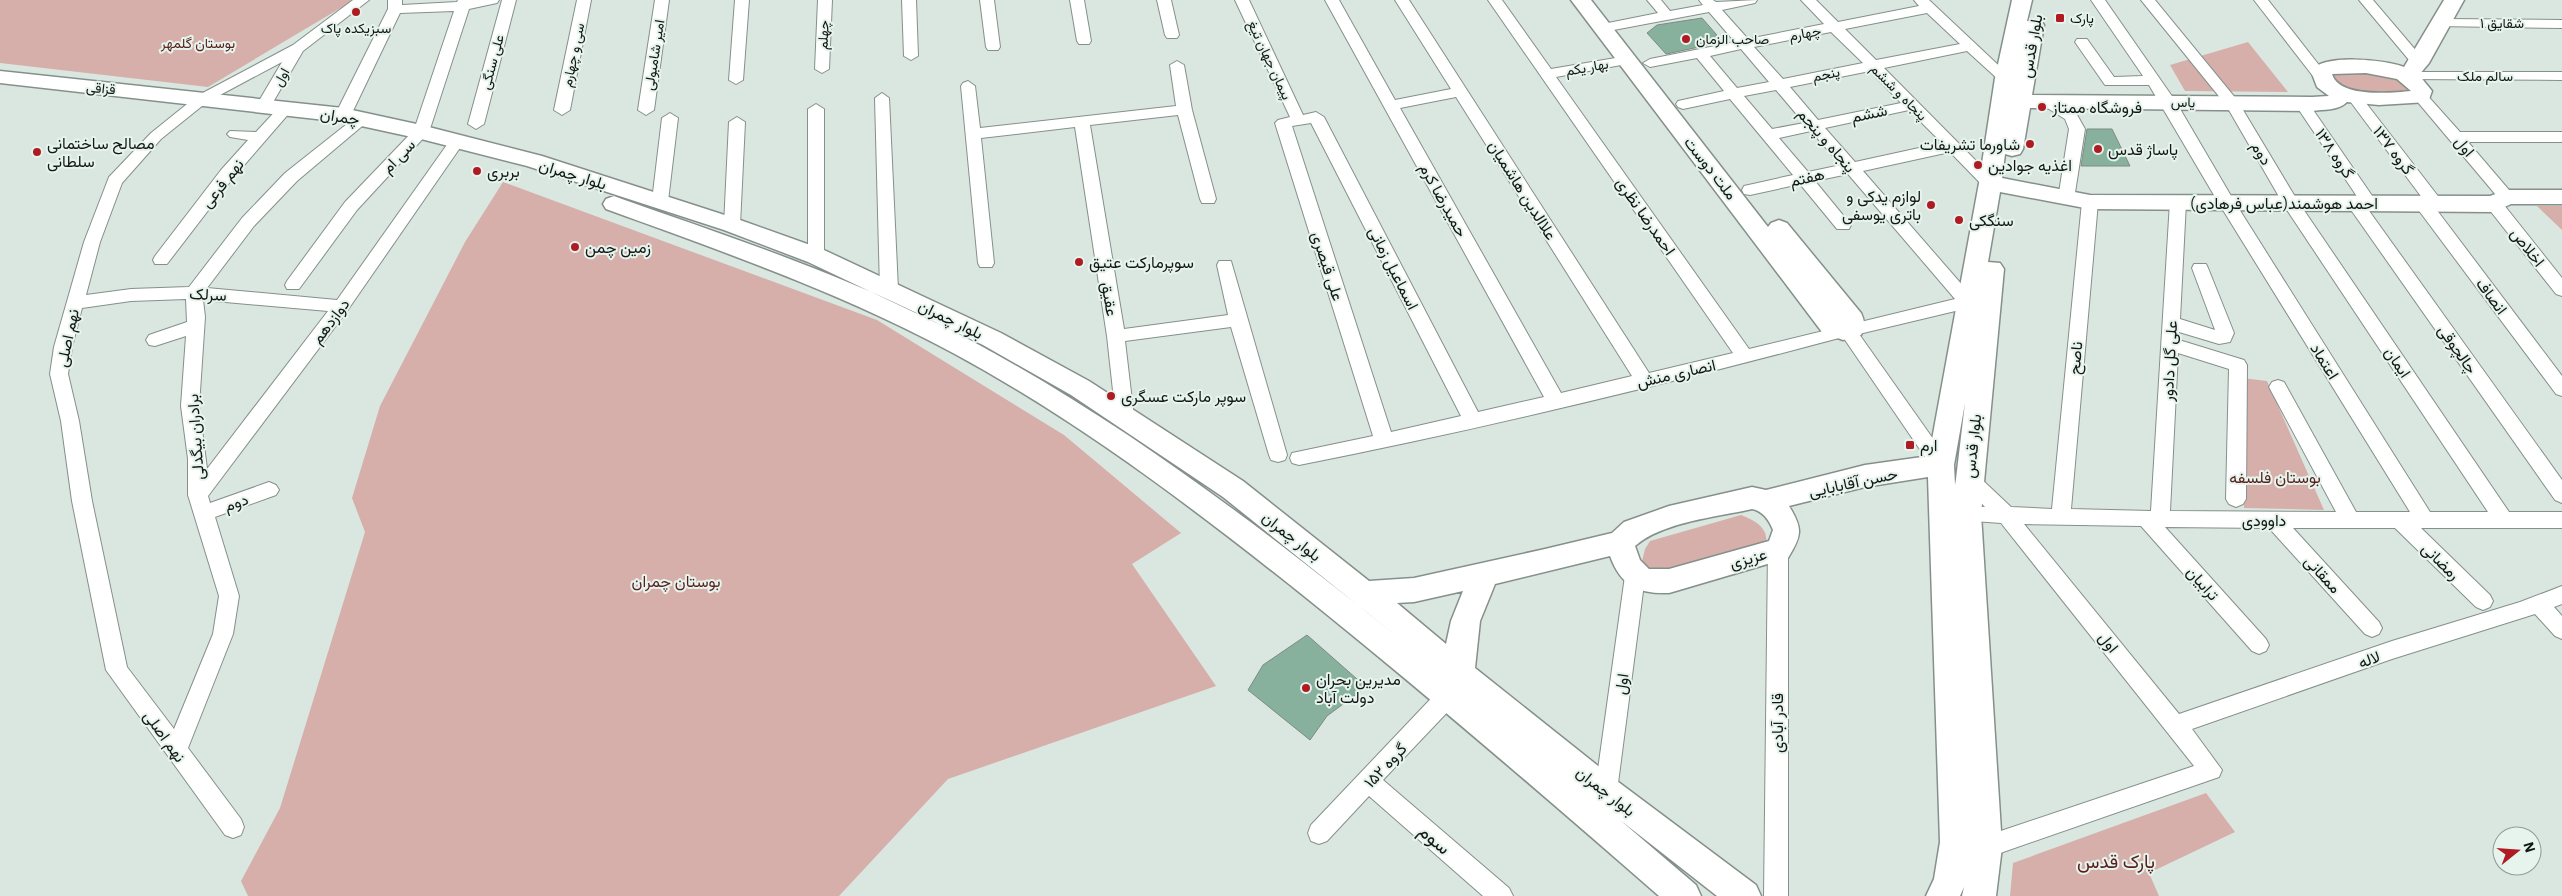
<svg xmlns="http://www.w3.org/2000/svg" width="2562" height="896" viewBox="0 0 2562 896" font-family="'IBM Plex Sans',Vazirmatn,sans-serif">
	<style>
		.green { fill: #d6afaa }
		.building { fill: #88b19d; stroke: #7f8a84 }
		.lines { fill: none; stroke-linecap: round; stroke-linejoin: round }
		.street-casing { stroke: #85908a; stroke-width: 2 }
		.secondary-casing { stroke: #85908a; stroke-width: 3 }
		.street { fill: #fff; fill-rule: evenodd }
		.secondary { fill: #fff; fill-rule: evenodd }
		.poi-dot { fill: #ae1b22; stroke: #e7f4ed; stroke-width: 2 }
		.labels { text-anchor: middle; stroke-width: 4; stroke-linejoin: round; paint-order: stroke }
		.far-poi-label { font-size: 14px; fill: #131715; stroke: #e7f4ed; text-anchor: start }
		.far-street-label { font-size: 14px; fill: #131715; stroke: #e7f4ed }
		.far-park-label { font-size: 14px; fill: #571f1d; stroke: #e7f4ed }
		.street-label { font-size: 16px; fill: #131715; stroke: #e7f4ed }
		.poi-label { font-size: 16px; fill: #131715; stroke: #e7f4ed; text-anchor: start }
		.park-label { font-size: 16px; fill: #571f1d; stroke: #e7f4ed }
		.near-street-label { font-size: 19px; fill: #131715; stroke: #e7f4ed }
		.near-park-label { font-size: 19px; fill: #571f1d; stroke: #e7f4ed }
	</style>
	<rect width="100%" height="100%" fill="#dae7e0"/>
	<path class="green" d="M0,0H354L208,87L0,63Z
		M2248,42L2288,92L2185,91L2170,65Z
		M2334,72H2384L2407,84L2411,92L2368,94L2345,90L2329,76Z
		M503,182L877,320L1064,435L1181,533L1132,564L1216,686L948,779L839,896H248L241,881L280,808L365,532L352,498L380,406L465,242Z
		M2537,206H2562V230Z
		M2242,378L2267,381L2324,510L2244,508Z
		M1741,515C1756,521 1769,528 1766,545L1668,573L1648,570L1642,561L1645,549L1650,541Z
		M2206,793L2235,832L2149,873L2159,896H2010L2013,863Z"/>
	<path class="building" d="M1702,18L1723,42L1666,54L1647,33L1657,25Z
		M2087,129H2112L2130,166H2081Z
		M1307,635L1366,687L1327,716L1310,740L1248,690L1263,665Z"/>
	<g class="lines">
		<defs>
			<path id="street" d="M353,0H369L303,51L269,109H259L256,106L282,62L207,102L161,139L122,183L100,242L86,295L131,289L189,287L242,218L285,173L357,116H367L370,119L367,122L297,181L254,226L207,288L337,300L451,139L456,137L464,142L347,311L208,496L210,503L269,482L276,485L279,490L276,495L215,517L239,596L233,634L188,748L241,819L244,827L241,835L233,838L225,835L106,670L72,501L61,421L50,374L54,347L84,242L109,177L151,133L197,96L293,45ZM186,299L187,322L149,335L146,340L149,345L155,346L186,336L181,406L188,459V495L219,596L213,634L174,729L127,667L92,501L79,421L68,374L72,347L82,308L131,301ZM203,300L328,311L207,469L199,406L205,317Z
				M388,0H402V5L457,2L458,0H499L497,3L469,9L429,132L357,210L299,289H287L285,285L287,281L345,202L414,130L454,11L400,13L351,115L343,120L335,115L388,9Z
				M502,0H516L484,124L476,129L468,124Z
				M577,0H591L570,110L562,115L554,110Z
				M655,0H669L654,110L646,115L638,110Z
				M735,0H749L743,80L736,84L729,80Z
				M818,0H832L829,69L822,73L815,69Z
				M902,0H916L918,56L911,60L904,56Z
				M980,0H994L1000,47L998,50H988L986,47Z
				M1070,0H1084L1091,41L1089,44H1079L1077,41Z
				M1157,0H1171L1179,35L1177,38H1167L1165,35Z
				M1235,0H1249L1303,115L1316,112L1324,117L1478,412L1544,397L1325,0H1339L1395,100L1451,89L1395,0H1409L1649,373L1733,353L1488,0H1502L1551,69L1627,56L1632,57L1634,60L1632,63L1556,77L1749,349L1955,299L1848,174L1815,181L1851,225L1849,229H1837L1800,184L1750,195L1744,194L1742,190L1744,186L1793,175L1730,99L1683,109L1678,107L1676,104L1678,101L1724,91L1697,58L1650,67L1643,63L1650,59L1735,42L1709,12L1603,32L1596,28L1603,24L1658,13L1647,0H1661L1670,11L1703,5L1699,0H1713L1716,2L1757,0L1755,3L1722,10L1748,39L1824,24L1801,0H1816L1838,22L1919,6L1914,0H1929L2012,78L2010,81H2000L1967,51L1884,68L1998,183L1996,187H1984L1950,152L1863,171L1977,302L1974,306L1968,308L1859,334L1948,460L1950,465L1948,470L1941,472L1934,470L1843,337C1663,385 1481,429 1299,465L1292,463L1290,458L1292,453L1373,436L1275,123L1278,120L1290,117ZM1927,13L1960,44L1876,60L1845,29ZM1831,32L1863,63L1783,79L1754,47ZM1741,49L1769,82L1737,88L1710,56ZM1870,71L1901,103L1818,120L1790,87ZM1776,90L1804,123L1772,129L1744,96ZM1456,97L1632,376L1561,393L1400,108ZM1909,110L1942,143L1855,162L1825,128ZM1311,123L1461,416L1391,432L1292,126ZM1811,131L1841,165L1808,172L1779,138Z
				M2091,0H2105L2176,102L2234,201L2430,512H2488L2285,207L2226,105L2141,0H2155L2237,100L2297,200L2509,512H2562V528H2421L2490,595L2493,601L2490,607L2483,610L2476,607L2395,528H2293L2379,622L2382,628L2379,634L2372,637L2365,634L2269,528L2165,527L2266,639L2269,645L2266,651L2259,654L2252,651L2141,526L2024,524L2179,714L2392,641L2520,602L2562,586V604L2554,607L2562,616V639L2555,636L2535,614L2392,659L2192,729L2222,770L2219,777L1986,858L1969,853L1965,845L1969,837L1977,834L1986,836L2194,766L2001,523L1960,520L1957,514L1960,508L1967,506L1985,507L1959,479L1962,474L1969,471L1976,474L2011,507L2052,509L2082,202L2084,198H2096L2098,202L2071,509L2151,511L2170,202L2172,198H2184L2186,202L2180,319L2215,330L2192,268L2194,264H2206L2208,268L2234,333L2230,342L2219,344L2179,332V340L2244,360L2247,365L2246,499L2243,504L2236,507L2229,504L2226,499L2229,369L2178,353L2170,511L2336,512L2269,387L2272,382L2278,380L2284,382L2356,512H2410L2218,202L2149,85H2105L2075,42L2077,39H2087L2114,77L2143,76Z
				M2254,0H2268L2326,74L2328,77L2326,80H2316Z
				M2359,0H2373L2424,60L2426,63L2424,66H2414Z
				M2442,19L2562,20V28L2437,26L2435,23Z
				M1177,61L1184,65L1192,110L1216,199L1214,203H1202L1200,199L1178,115L1090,125L1124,329L1228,315L1217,265L1219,261H1231L1287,455L1285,460L1278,462L1271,460L1269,455L1231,327L1125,341L1134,418L1132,423L1125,425L1118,423L1116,418L1107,336L1075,127L981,138L994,263L992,267H980L978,263L961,86L963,83L968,81L975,86L980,128L1176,106L1170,65Z
				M2408,72H2562V80L2403,79L2401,76Z
				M2354,92L2359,94L2441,200L2443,204L2436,209L2562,376V396L2556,394L2417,208L2415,204L2423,199L2347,97Z
				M2421,92L2426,94L2460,132H2562V142H2468L2515,197L2513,201H2501L2416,100L2414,97L2416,94Z
				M882,93L889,98L898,289L895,293H883L880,289L875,98Z
				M2046,96L2076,113L2085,129L2074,199L2072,203H2060L2058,199L2069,129L2065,119L2041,104L2039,101L2041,98Z
				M2302,99L2307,101L2377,203L2375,207L2367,208L2562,480V503L2555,500L2349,207L2347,203L2349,199L2358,198L2295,104Z
				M286,103L294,108L291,111L233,178L167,264H155L153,260L155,256L221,170L248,140L230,137L227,134L230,131L256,132L281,105Z
				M816,104L824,109V256L822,260H810L808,256V109Z
				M670,113L678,118L668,201L666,205H654L652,201L662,118Z
				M737,117L745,122L740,225L738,229H726L724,225L729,122Z
				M2494,199L2500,200L2562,278V296L2556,294L2488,208L2486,204L2488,200Z
				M1778,542L1785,544L1788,550V896H1764L1768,550L1771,544Z
				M1635,568L1642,570L1645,576L1617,791L1614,798L1606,801L1598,798L1595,791L1625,576L1628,570Z
				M1449,685L1457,688L1460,695L1457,702L1383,780L1509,888L1513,896H1483L1369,796L1327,841L1319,844L1311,841L1308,833L1311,825L1441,688Z"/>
			<path id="secondary" d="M1571,0H1591L1768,227L1771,223L1779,220L1787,223L1861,313C1865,321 1865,327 1861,335L1843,340L1822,332Z
				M2012,0H2032L2027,21H2041L2044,25L2032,95L2312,97L2329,96L2317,87L2311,71C2323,53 2386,60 2404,67L2444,0H2464L2429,63L2419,75L2432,91L2428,102L2379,105L2347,102C2338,111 2324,109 2312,111L2030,108L2023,149L2020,154L2012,156L2005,154L2002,178L2090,195L2490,196L2507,190H2562V204H2511L2494,212L2090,209L2000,192L1988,262L2000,263L2004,269L1981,514L2002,847L1996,896H1962L1964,887L1960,896H1926L1934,879L1940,842L1928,477L1865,487L1789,506C1803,529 1802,535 1788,558L1669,593C1638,594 1621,586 1610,556L1495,584L1480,621L1475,668L1617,781L1756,885L1761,896H1717L1620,820L1696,885L1701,896H1659C1542,794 1425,693 1304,596C1192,507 1079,421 953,353C842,293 724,252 606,209L603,204L606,199L614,196L622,199C724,235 828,269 925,317C1098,402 1251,519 1400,639L1223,497L1071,395L983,345L808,262L724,230L527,166L421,139L343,122L0,83V71L343,108L421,125L542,156L740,220L824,250L1001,333L1089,381L1243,481L1369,581L1414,578L1545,549L1612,533L1624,522L1669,506L1752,487L1766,490L1865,465L1929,456L1979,183L1995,78ZM2366,73L2397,79L2411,91C2391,93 2339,98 2332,74ZM1965,403L1956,479L1955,485L1954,465ZM1752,509C1763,511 1769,520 1773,530L1769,541L1669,569H1649L1640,560L1635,546C1662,522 1717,517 1752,509ZM1463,591L1451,621L1446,644L1397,603L1414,602Z"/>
		</defs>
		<use href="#street" class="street-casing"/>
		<use href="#secondary" class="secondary-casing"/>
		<use href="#street" class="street"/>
		<use href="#secondary" class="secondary"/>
	</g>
	<g class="poi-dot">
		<circle cx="356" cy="12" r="5"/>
		<rect x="2055" y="13" width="10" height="10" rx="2.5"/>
		<circle cx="1686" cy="39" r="5"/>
		<circle cx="2042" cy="107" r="5"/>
		<circle cx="2030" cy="144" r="5"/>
		<circle cx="2098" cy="149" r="5"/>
		<circle cx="37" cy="152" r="5"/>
		<circle cx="1978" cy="165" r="5"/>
		<circle cx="477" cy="171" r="5"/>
		<circle cx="1931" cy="205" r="5"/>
		<circle cx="1959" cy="220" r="5"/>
		<circle cx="575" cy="247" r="5"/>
		<circle cx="1079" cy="262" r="5"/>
		<circle cx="1111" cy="396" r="5"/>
		<rect x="1905" y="440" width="10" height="10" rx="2.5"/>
		<circle cx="1306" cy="688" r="5"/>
	</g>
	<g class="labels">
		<g class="far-poi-label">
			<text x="2070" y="23">پارک</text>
			<text x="356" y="33" text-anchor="middle">سبزیکده پاک</text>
			<text x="1696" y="44">صاحب الزمان</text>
		</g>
		<g class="far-street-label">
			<text x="2502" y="28">شقایق ۱</text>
			<text transform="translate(1805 33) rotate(-10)" y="5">چهارم</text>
			<text transform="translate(823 35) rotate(-88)" y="5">چهلم</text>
			<text transform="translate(573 55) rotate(-78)" y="5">سی و چهارم</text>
			<text transform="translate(654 55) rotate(-81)" y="5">امیر شامبولی</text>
			<text transform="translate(1270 60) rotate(65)" y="5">پیمان جهان تیغ</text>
			<text transform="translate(492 62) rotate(-75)" y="5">علی سنگی</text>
			<text transform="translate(1587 67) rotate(-10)" y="5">بهار یکم</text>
			<text transform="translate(1826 74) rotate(-12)" y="5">پنجم</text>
			<text x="2485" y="81">سالم ملک</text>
			<text transform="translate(281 77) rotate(-60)" y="5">اول</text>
			<text transform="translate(101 88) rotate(6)" y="5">قزاقی</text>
			<text transform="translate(1899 92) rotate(45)" y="5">پنجاه و ششم</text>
			<text transform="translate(2183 102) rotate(1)" y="5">یاس</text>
		</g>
		<g class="far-park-label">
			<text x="198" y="48">بوستان گلمهر</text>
		</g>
		<g class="street-label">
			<text transform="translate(2031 46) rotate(-80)" y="6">بلوار قدس</text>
			<text transform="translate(1869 113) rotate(-12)" y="6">ششم</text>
			<text transform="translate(340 116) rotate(9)" y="6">چمران</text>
			<text transform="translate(1827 140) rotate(49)" y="6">پنجاه و پنجم</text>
			<text transform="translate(2465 146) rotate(50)" y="6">اول</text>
			<text transform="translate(2394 150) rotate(53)" y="6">گروه ۱۳۷</text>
			<text transform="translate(2262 153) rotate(59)" y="6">دوم</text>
			<text transform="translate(2335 153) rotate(56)" y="6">گروه ۱۳۸</text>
			<text transform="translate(398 156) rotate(-46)" y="6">سی ام</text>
			<text transform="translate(1711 168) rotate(52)" y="6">ملت دوست</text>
			<text transform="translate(573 174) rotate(17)" y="6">بلوار چمران</text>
			<text transform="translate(1807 177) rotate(-13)" y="6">هفتم</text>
			<text transform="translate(222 183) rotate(-51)" y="6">نهم فرعی</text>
			<text transform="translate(1523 190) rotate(58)" y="6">علاالدین هاشمیان</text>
			<text transform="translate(1444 200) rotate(61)" y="6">حمیدرضا کرم</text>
			<text x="2284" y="209">احمد هوشمند(عباس فرهادی)</text>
			<text transform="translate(1646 216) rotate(55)" y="6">احمدرضا نظری</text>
			<text transform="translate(2528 247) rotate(52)" y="6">اخلاص</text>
			<text transform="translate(1328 266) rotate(72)" y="6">علی قیصری</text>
			<text transform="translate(1394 268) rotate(63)" y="6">اسماعیل زمانی</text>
			<text transform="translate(208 294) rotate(3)" y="6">سرلک</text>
			<text transform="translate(2492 296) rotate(53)" y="6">انصاف</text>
			<text transform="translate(1110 299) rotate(81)" y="6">عقیق</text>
			<text transform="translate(951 319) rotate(26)" y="6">بلوار چمران</text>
			<text transform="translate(330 321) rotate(-53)" y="6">دوازدهم</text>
			<text transform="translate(67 338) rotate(-78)" y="6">نهم اصلی</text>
			<text transform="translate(2458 349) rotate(55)" y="6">چالچوقی</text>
			<text transform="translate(2075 358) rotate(-85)" y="6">ناصح</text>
			<text transform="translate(2169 361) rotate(-87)" y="6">علی گل دادور</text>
			<text transform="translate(2325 361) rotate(58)" y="6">اعتماد</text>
			<text transform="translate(2398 362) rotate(56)" y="6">ایمان</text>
			<text transform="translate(1676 373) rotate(-13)" y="6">انصاری منش</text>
			<text transform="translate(195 437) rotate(-94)" y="6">برادران بیگدلی</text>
			<text transform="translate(1972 446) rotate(-84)" y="6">بلوار قدس</text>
			<text transform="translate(1853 482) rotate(-12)" y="6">حسن آقابابایی</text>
			<text transform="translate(236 502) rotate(-19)" y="6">دوم</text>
			<text x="2264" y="526">داوودی</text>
			<text transform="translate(1292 536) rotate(38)" y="6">بلوار چمران</text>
			<text transform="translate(1748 558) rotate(-16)" y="6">عزیزی</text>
			<text transform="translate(2441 561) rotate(44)" y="6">رمضانی</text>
			<text transform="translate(2323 574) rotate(47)" y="6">ممقانی</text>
			<text transform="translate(2203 583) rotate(48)" y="6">ترابیان</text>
			<text transform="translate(2109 642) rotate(51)" y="6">اول</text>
			<text transform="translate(2369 659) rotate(-20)" y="6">لاله</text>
			<text transform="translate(1621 684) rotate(-82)" y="6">اول</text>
			<text transform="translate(1777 723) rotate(-90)" y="6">قادر آبادی</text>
			<text transform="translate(165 736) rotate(54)" y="6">نهم اصلی</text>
			<text transform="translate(1385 765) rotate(-47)" y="6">گروه ۱۵۲</text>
			<text transform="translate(1606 791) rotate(38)" y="6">بلوار چمران</text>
		</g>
		<g class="poi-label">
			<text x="2052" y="113">فروشگاه ممتاز</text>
			<text x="47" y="149">مصالح ساختمانی<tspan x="47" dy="18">سلطانی</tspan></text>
			<text x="2020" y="150" text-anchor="end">شاورما تشریفات</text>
			<text x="2108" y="155">پاساژ قدس</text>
			<text x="1988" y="171">اغذیه جوادین</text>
			<text x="487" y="177">بربری</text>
			<text x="1921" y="202" text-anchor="end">لوازم یدکی و<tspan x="1921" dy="18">باتری یوسفی</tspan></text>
			<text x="1969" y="226">سنگکی</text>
			<text x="585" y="253">زمین چمن</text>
			<text x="1089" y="268">سوپرمارکت عتیق</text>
			<text x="1121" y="402">سوپر مارکت عسگری</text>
			<text x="1920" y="451">ارم</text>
			<text x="1316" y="685">مدیرین بحران<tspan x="1316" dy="18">دولت آباد</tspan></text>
		</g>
		<g class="park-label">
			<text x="2275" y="483">بوستان فلسفه</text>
			<text x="676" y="587">بوستان چمران</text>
		</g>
		<g class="near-street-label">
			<text transform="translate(1435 839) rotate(41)" y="7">سوم</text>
		</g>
		<g class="near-park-label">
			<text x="2116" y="868">پارک قدس</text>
		</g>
	</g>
	<g transform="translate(2517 851) rotate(73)"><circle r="24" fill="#e7f4ed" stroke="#929c97"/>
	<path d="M0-4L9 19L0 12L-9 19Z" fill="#ae1b22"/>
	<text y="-8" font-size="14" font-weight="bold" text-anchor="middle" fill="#131715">N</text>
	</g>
</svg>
